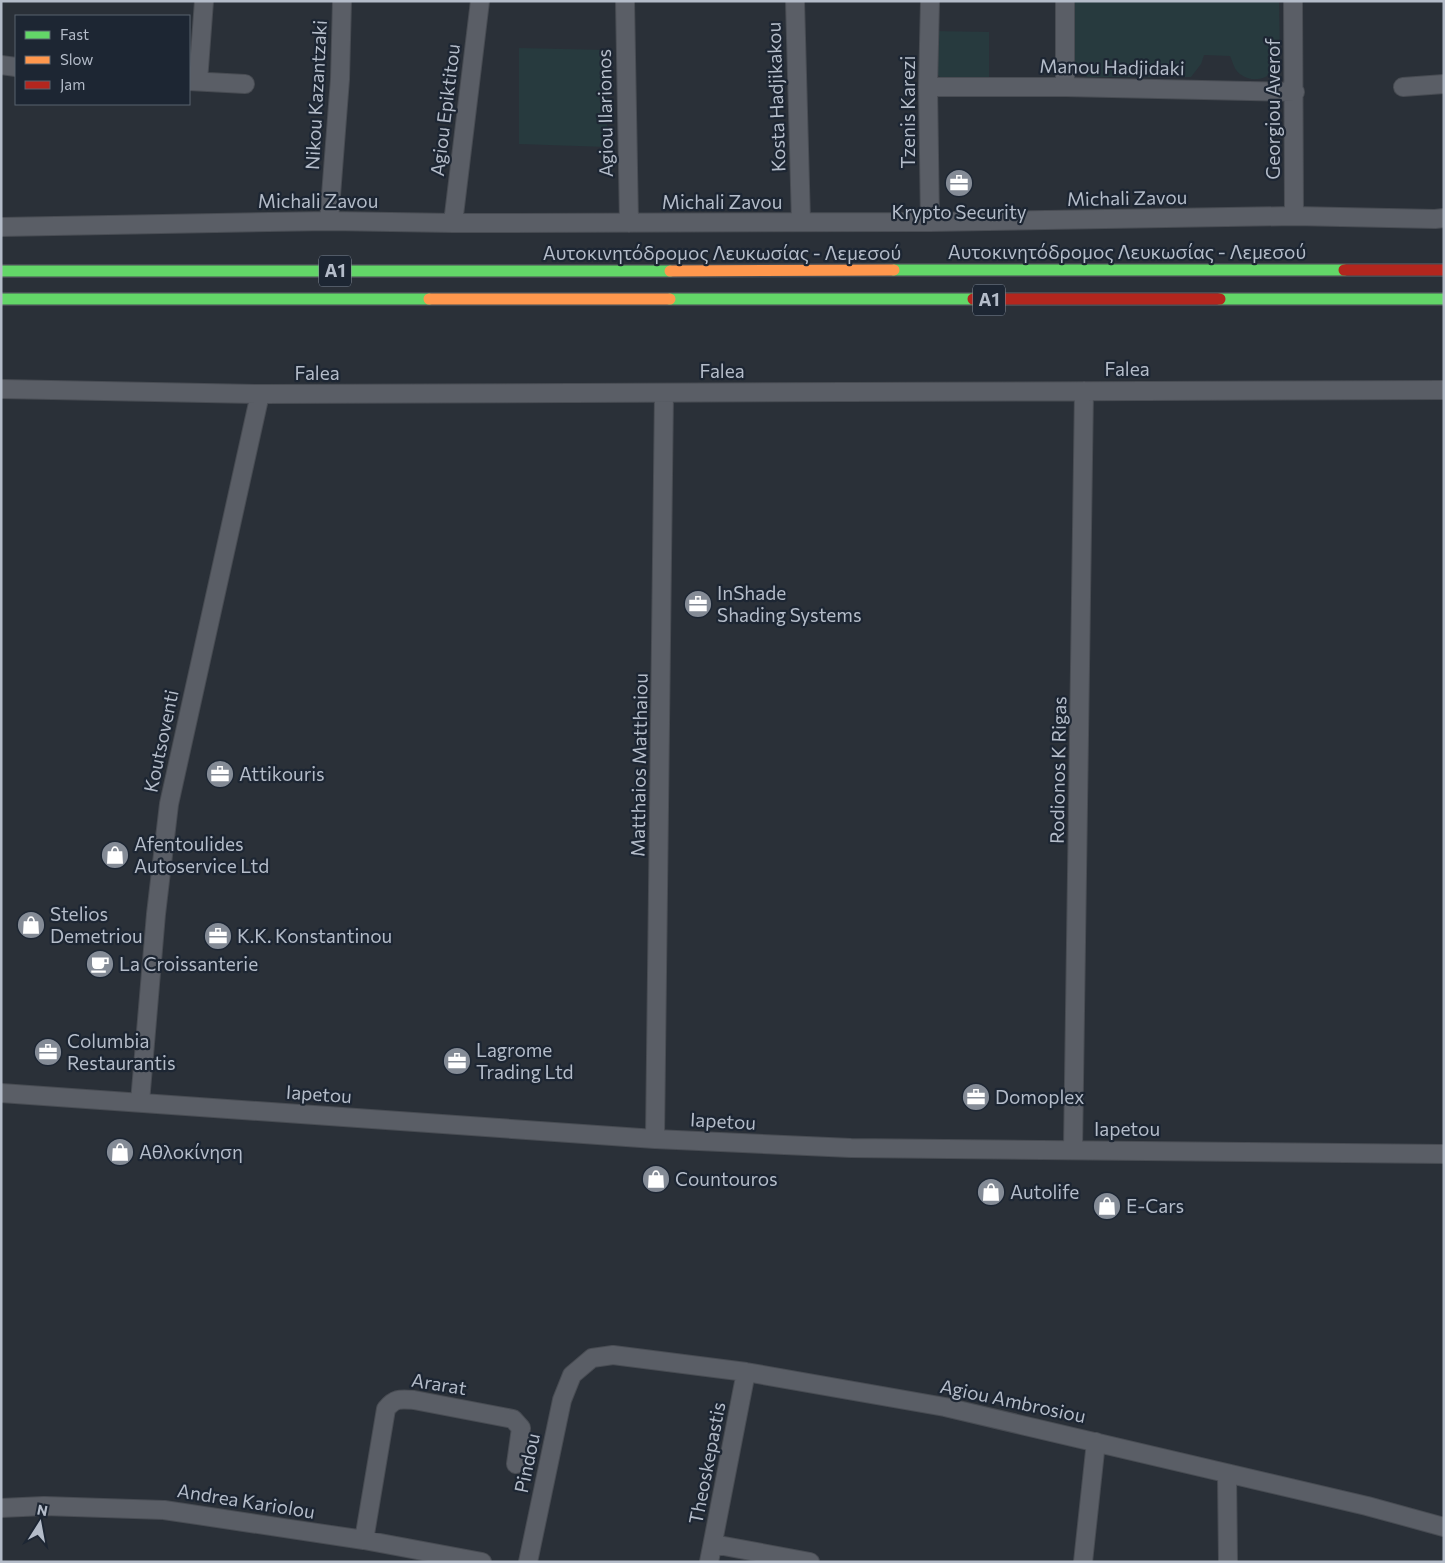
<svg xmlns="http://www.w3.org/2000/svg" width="1445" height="1563" viewBox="0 0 1445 1563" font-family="Commissioner,sans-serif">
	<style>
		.green { fill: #273a3e }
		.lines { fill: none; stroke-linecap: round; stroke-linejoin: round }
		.street-casing { stroke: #484c53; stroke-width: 20 }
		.fast-casing { stroke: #474c53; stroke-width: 14 }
		.slow-casing { stroke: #474c53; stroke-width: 14 }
		.jam-casing { stroke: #474c53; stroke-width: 14 }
		.street { stroke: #5a5e66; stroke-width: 18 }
		.fast { stroke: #63d668; stroke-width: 11 }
		.slow { stroke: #ff974d; stroke-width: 11 }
		.jam { stroke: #b3261e; stroke-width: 11 }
		.labels { text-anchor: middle; stroke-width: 4.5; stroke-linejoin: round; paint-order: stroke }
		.shield { fill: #1d2633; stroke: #878f9c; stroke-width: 1 }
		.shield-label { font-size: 18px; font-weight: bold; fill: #b4bcc9 }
		.street-label { font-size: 19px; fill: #b4bcc9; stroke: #1d2633 }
		.poi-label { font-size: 19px; fill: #b4bcc9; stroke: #1d2633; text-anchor: start }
	</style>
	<rect width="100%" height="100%" fill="#2a3038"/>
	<path class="green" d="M1072,1H1279L1280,62C1272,78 1255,85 1240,74C1234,70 1233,62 1230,56L1204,55L1201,64L1191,77H1088L1081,74L1072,61Z
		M934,31L989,32V83L945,82L936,73Z
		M519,48L607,50V147L519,144Z"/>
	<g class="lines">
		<defs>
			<path id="street" d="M625,1L629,223
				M795,1L801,222
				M1293,1L1294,216
				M1,65L16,67
				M189,81L245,84
				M198,81L204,1
				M928,87H1065L1295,92
				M1065,87V1
				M1403,87L1444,84
				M329,221L340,79L342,1
				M930,222L928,87L930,1
				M453,223L480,1
				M1,227L329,221L453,223L930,222L1294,216L1435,219L1444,218
				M1,389L260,394L1444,390
				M1,1093L655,1139L851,1148L1444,1154
				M140,1102L156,914L169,804L260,394
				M655,1139L664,393
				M1073,1150L1084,391
				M1227,1474L1228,1562
				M1,1508L44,1506L164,1510L364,1540L482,1562
				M364,1540L386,1409C395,1398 400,1399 414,1400L513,1419L521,1428L516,1464
				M713,1544L810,1562
				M528,1562L562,1400L572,1375L592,1358L613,1355L746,1372L945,1407L1367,1506L1444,1527
				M709,1562L746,1372
				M1083,1562L1096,1442"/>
			<path id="fast" d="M894,270H1344
				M1,271H670
				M1,299H429
				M670,299H973
				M1220,299H1444"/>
			<path id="slow" d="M670,271L894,270
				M429,299H670"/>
			<path id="jam" d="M1344,270H1444
				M973,299H1220"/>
		</defs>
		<use href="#street" class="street-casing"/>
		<use href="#fast" class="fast-casing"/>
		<use href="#slow" class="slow-casing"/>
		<use href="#jam" class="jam-casing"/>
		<use href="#street" class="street"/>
		<use href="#fast" class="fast"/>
		<use href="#slow" class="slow"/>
		<use href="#jam" class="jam"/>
	</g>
	<defs>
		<symbol id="office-disc" viewBox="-11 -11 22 22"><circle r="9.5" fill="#848b96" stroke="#1d2633"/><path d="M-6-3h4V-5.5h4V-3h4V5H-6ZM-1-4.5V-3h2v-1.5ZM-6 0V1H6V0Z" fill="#fff"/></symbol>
		<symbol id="shop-disc" viewBox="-11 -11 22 22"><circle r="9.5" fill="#848b96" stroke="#1d2633"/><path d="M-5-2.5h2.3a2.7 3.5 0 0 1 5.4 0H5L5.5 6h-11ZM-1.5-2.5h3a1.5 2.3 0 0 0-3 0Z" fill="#fff"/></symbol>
		<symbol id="cafe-disc" viewBox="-11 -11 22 22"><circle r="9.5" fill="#848b96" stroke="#1d2633"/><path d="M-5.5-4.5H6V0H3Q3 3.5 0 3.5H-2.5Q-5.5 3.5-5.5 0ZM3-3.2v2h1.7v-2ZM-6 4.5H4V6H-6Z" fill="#fff"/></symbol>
	</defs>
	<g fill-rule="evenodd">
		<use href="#office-disc" x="943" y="167" width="32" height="32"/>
		<use href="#office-disc" x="682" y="588" width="32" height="32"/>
		<use href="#office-disc" x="204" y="758" width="32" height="32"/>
		<use href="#shop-disc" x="99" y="839" width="32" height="32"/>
		<use href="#shop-disc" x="15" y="909" width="32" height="32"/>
		<use href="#office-disc" x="202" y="920" width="32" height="32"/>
		<use href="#cafe-disc" x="84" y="948" width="32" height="32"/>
		<use href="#office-disc" x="32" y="1036" width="32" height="32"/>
		<use href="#office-disc" x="441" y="1045" width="32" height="32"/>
		<use href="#office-disc" x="960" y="1081" width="32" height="32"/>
		<use href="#shop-disc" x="104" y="1136" width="32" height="32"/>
		<use href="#shop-disc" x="640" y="1163" width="32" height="32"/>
		<use href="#shop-disc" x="975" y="1176" width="32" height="32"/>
		<use href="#shop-disc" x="1091" y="1190" width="32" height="32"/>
	</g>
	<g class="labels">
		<g class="shield">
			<rect x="319" y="255.5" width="32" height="31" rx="4"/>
			<rect x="973" y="284.5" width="32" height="31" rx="4"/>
		</g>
		<g class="shield-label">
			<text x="335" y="277">A1</text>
			<text x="989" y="306">A1</text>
		</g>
		<g class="street-label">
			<text transform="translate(1112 67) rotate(1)" y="7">Manou Hadjidaki</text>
			<text transform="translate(316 95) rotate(-87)" y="7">Nikou Kazantzaki</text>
			<text transform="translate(776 97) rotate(-92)" y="7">Kosta Hadjikakou</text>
			<text transform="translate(1273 109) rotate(-90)" y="7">Georgiou Averof</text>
			<text transform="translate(445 110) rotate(-83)" y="7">Agiou Epiktitou</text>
			<text transform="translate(908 112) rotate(-90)" y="7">Tzenis Karezi</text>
			<text transform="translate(605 113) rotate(-91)" y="7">Agiou Ilarionos</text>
			<text transform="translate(1127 198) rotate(-1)" y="7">Michali Zavou</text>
			<text x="318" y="208">Michali Zavou</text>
			<text x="722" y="209">Michali Zavou</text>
			<text x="1127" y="259">Αυτοκινητόδρομος Λευκωσίας - Λεμεσού</text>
			<text x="722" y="260">Αυτοκινητόδρομος Λευκωσίας - Λεμεσού</text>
			<text x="1127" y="376">Falea</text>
			<text x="722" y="378">Falea</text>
			<text x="317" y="380">Falea</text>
			<text transform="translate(161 741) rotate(-78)" y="7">Koutsoventi</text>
			<text transform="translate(639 765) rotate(-89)" y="7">Matthaios Matthaiou</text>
			<text transform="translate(1058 770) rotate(-89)" y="7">Rodionos K Rigas</text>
			<text transform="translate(319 1094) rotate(4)" y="7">Iapetou</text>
			<text transform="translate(723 1121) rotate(3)" y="7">Iapetou</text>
			<text x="1127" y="1136">Iapetou</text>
			<text transform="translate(439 1384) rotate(9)" y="7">Ararat</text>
			<text transform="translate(1013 1401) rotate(12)" y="7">Agiou Ambrosiou</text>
			<text transform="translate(527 1463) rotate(-78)" y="7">Pindou</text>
			<text transform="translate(707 1463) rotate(-79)" y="7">Theoskepastis</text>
			<text transform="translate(246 1501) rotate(9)" y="7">Andrea Kariolou</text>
		</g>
		<g class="poi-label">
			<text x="959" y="219" text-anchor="middle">Krypto Security</text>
			<text x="717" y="600">InShade<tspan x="717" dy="22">Shading Systems</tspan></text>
			<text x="239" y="781">Attikouris</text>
			<text x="134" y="851">Afentoulides<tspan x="134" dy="22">Autoservice Ltd</tspan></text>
			<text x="50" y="921">Stelios<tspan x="50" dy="22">Demetriou</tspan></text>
			<text x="237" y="943">K.K. Konstantinou</text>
			<text x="119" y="971">La Croissanterie</text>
			<text x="67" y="1048">Columbia<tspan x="67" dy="22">Restaurantis</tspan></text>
			<text x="476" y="1057">Lagrome<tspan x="476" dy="22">Trading Ltd</tspan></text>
			<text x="995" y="1104">Domoplex</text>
			<text x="139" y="1159">Αθλοκίνηση</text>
			<text x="675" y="1186">Countouros</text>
			<text x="1010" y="1199">Autolife</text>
			<text x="1126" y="1213">E-Cars</text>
		</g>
	</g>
	<rect width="1445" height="1563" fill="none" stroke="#b4bcc9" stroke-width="5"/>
	<rect x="15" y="15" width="175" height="90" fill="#1d2633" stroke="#59626f"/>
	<rect x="25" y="31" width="25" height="8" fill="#63d668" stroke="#59626f"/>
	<text x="60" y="40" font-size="15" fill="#b4bcc9">Fast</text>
	<rect x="25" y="56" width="25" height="8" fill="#ff974d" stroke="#59626f"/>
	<text x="60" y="65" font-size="15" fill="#b4bcc9">Slow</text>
	<rect x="25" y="81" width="25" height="8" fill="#b3261e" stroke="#59626f"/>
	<text x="60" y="90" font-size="15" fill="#b4bcc9">Jam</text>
	<g transform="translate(40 1523) rotate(11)" stroke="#1d2633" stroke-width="4" paint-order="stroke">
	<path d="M0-4L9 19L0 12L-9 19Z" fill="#b4bcc9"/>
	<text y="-8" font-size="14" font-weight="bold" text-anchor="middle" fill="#b4bcc9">N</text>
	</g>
</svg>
